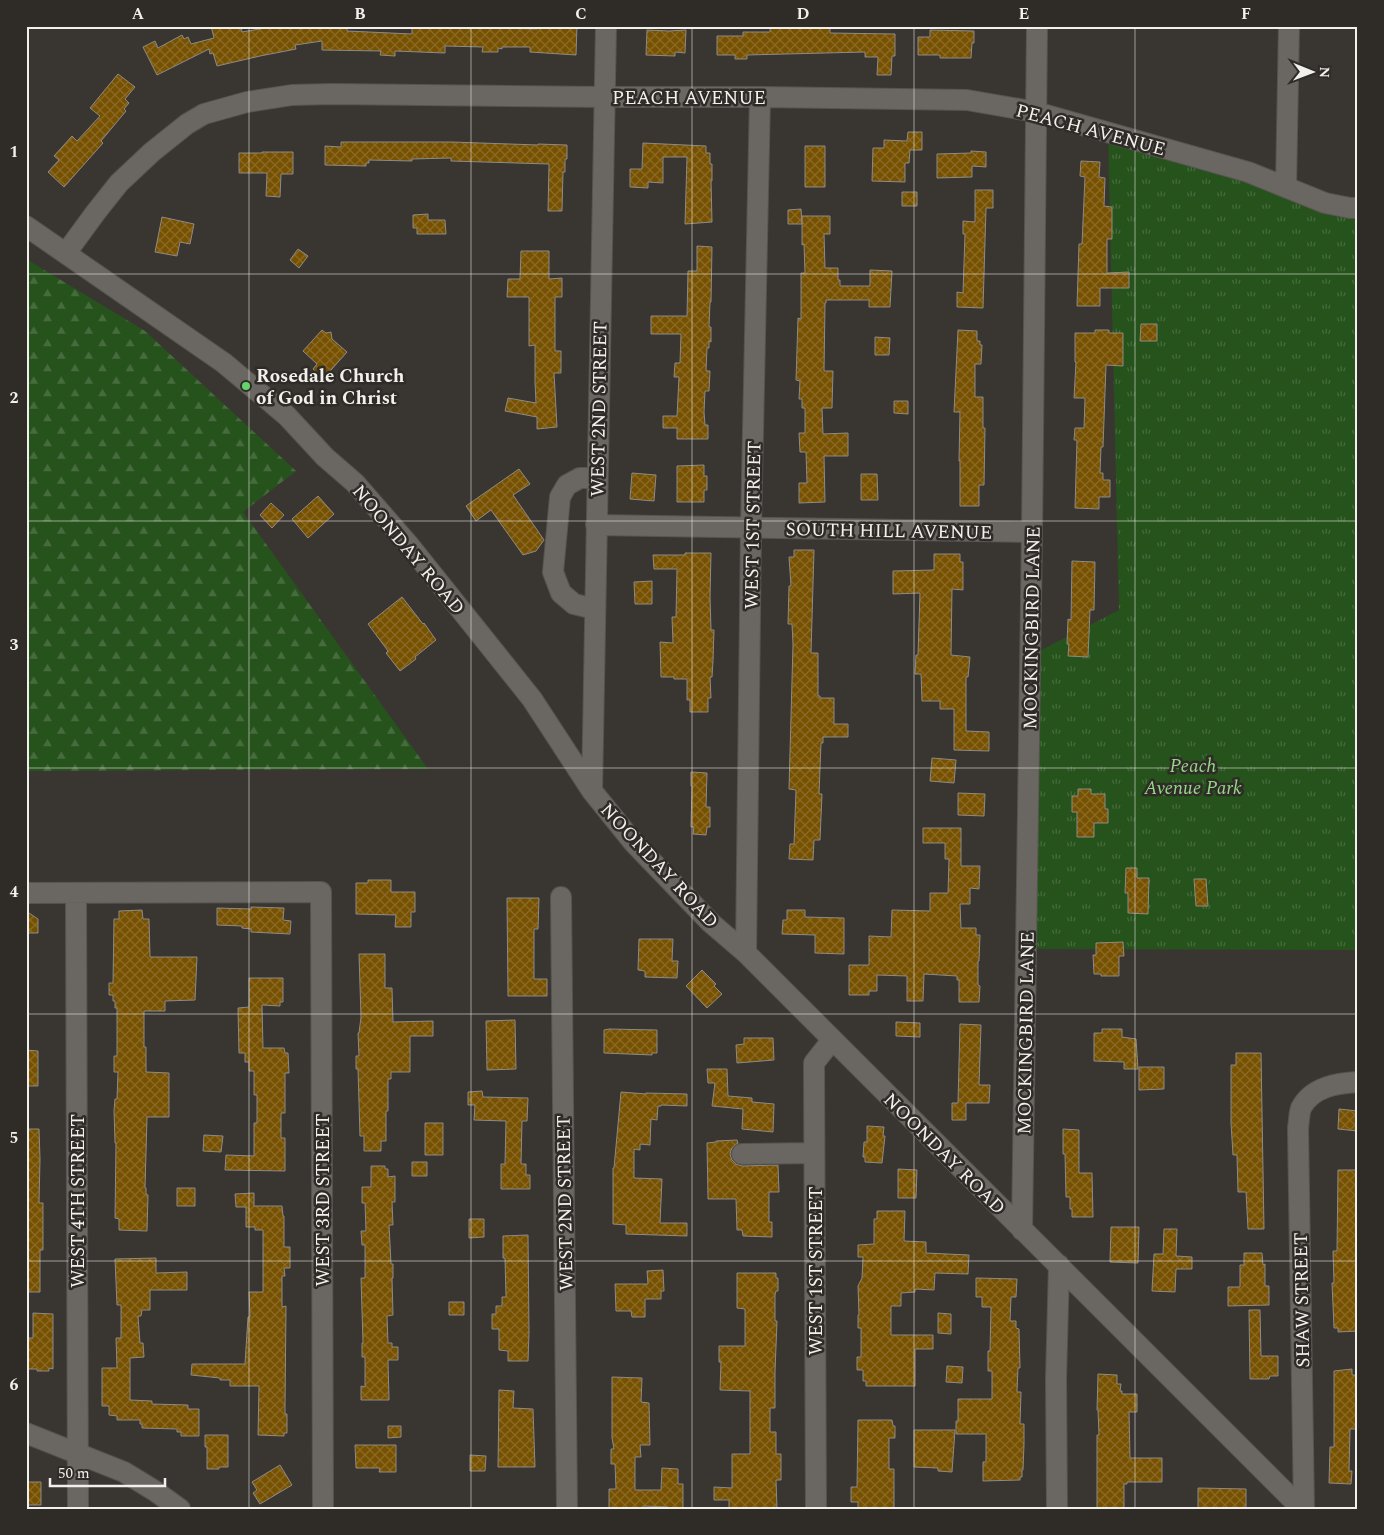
<svg xmlns="http://www.w3.org/2000/svg" width="1384" height="1535" viewBox="0 0 1384 1535" font-family="Spectral,serif">
	<style>
		.forest { fill: url(#forest-firs) }
		.park { fill: url(#park-tufts) }
		.building { fill: url(#building-cross-hatch); stroke: #8e8a85 }
		.lines { fill: none; stroke-linecap: round; stroke-linejoin: round }
		.minor-casing { stroke: #575450; stroke-width: 22 }
		.minor { stroke: #6a6662; stroke-width: 20 }
		.grid { fill: none; stroke: #f2f0ed; stroke-width: 1; stroke-opacity: 0.55 }
		.poi-dot { fill: #61d46a; stroke: #2f2c28; stroke-width: 2 }
		.labels { text-anchor: middle; stroke-width: 5; stroke-linejoin: round; paint-order: stroke }
		.street-label { font-size: 19px; fill: #f2f0ed; stroke: #2f2c28 }
		.poi-label { font-size: 19px; font-weight: bold; fill: #f2f0ed; stroke: #2f2c28; text-anchor: start }
		.park-label { font-size: 19px; font-style: italic; fill: #96d788; stroke: #2f2c28 }
		.neatline { fill: none; stroke: #f2f0ed; stroke-width: 2 }
		.grid-label { font-size: 16px; text-anchor: middle; font-weight: bold; fill: #f2f0ed }
	</style>
	<defs>
		<pattern id="forest-firs" width="22" height="20" patternUnits="userSpaceOnUse" patternTransform="scale(1.25)"><rect width="22" height="20" fill="#26521c"/><path d="M5 1l3.5 6h-7zM16 11l3.5 6h-7z" fill="#466b3d"/></pattern>
		<pattern id="park-tufts" width="24" height="20" patternUnits="userSpaceOnUse" patternTransform="scale(1.25)"><rect width="24" height="20" fill="#26521c"/><path d="M3 7l-1-3M5 7V3M7 7l1-3M15 17l-1-3M17 17v-4M19 17l1-3" fill="none" stroke="#466b3d"/></pattern>
		<pattern id="building-cross-hatch" width="8" height="8" patternUnits="userSpaceOnUse" patternTransform="scale(1.25)"><rect width="8" height="8" fill="#765100"/><path d="M0 0l8 8M0 8l8-8" fill="none" stroke="#8a6a26"/></pattern>
	</defs>
	<rect width="100%" height="100%" fill="#393632"/>
	<path class="forest" d="M26,259L145,331L296,471L243,512L428,769L26,771Z"/>
	<path class="park" d="M1108,132L1358,203V950L1026,949L1030,656L1119,610Z"/>
	<path class="building" d="M211,26H241L242,32L277,26H300L301,29L317,26H347V31L412,34V26L537,29V27L577,26L576,55L530,52V47H502V49L498,48V52H482L483,47L445,46V53L395,51V56L380,55L381,51L322,50V41L295,45L296,49L260,56L217,66L213,53L210,54L209,49L157,75L143,47L155,41L158,48L182,35L184,39L188,37L191,44L214,38Z
		M770,26H830V33L895,34V56H892L891,75H877L878,57H865V52L747,55V59H735V55H717V36H743V32H770Z
		M647,30L669,31L686,30L685,53L675,52V56L646,55Z
		M930,30L974,31V43H972L971,58H940V55H918V37H930Z
		M118,74L135,87L125,99L129,103L124,109L126,111L101,141L103,143L64,187L48,172L59,160L54,156L72,136L77,141L100,116L90,108Z
		M908,132H922V150H910L909,163H905V182L872,181L873,148H884V140L907,141Z
		M341,142H452L538,145V144L567,145V159H565V172H563L562,211H548L549,164L451,161V158L412,159V161L369,160V163H366V166L325,165V146L341,147Z
		M643,143L706,146V153H710V164H712V181H711L712,222L685,224L687,157H663V183L648,182V188L630,187V169H642Z
		M805,146H825V187H805Z
		M971,151L986,152V167L972,166V177L937,178V154L971,153Z
		M262,152H293V174H281L280,197L266,196L267,173H239V153H262Z
		M1081,161L1100,162L1099,177L1105,178L1104,206L1112,207V239H1107V273L1129,272V288H1100V306H1077L1079,244H1082L1085,177L1080,176Z
		M975,190H993V208H986L983,308L957,307V292L963,293L965,234H963V221L975,222Z
		M902,192H917V206H902Z
		M801,209L802,224H788V210Z
		M428,214V220H445L446,234H417V228H413V215Z
		M802,216H830V234H824L825,268H838V280H840V286H870V270L892,271L890,307H869V300H826V303H825L824,371H833L832,408H822L823,434L848,433V456H824L825,502L799,503V483H807L806,452H800L799,433H805V408H802V399H799L800,381L796,380L798,318L801,319V273H805L804,244L802,245Z
		M162,217L194,224L190,244L180,242L177,256L155,252Z
		M697,246L712,247L711,302H710L709,327H711V342L709,341V348H707L706,371H710L709,391H705L704,412L705,425H708V439H677V428H663V416H677L679,377H674L675,363H680L681,334H651V316H687L688,271H697Z
		M298,249L308,256L299,268L290,260Z
		M521,251H549V279L562,278V297H555V351H561V373H554L557,427L537,429V417L505,411L508,398L536,403L535,382V345L529,346V297H507L508,279H520Z
		M1141,324H1157V341H1140Z
		M322,330L326,333L331,332L332,339L347,352L323,379L313,369L317,364L303,351Z
		M958,330L977,331V341H980V345H982L981,364H975V397H983V428H985L984,485H979V506H960V461H959L960,412H954Z
		M1095,330H1109V333H1123V366L1106,365L1103,447H1101L1100,473H1103V480H1110V497H1099V509L1075,508L1077,440H1074L1075,428H1084L1085,398H1074L1076,362H1075V333H1095Z
		M875,337L890,338L889,355H875Z
		M894,401H908V414L894,413Z
		M704,465V476H707V490H704V502H677V466Z
		M519,469L530,484L513,495L544,540L536,551L523,555L491,510L476,521L466,506Z
		M632,473L656,475L654,501L630,499Z
		M861,474H877L878,500H861Z
		M318,496L334,514L308,538L292,519Z
		M271,503L284,515L272,528L260,515Z
		M794,550H814L811,653H818V696H820V698H834V724H848V737H823V743H821L819,794H822L820,840H814L813,860L789,859L790,844H794L796,790L789,789L793,644L792,624H788L789,586H791L789,557H794Z
		M685,553H711L710,597L711,630H714L713,661L712,677H710L711,698H708V712H690V700H687V679H674V677H661L660,642L673,643L672,617H676L677,569H654L653,555H685Z
		M934,554H960V562H963V590L952,589L951,655L970,657L968,677H966V731L989,732V751L954,750V709H940V701H922L921,674H915L916,655H918L920,593L893,594V571L934,570Z
		M1072,561L1095,562L1094,610H1090L1088,657L1068,656L1069,644H1067L1068,619L1071,620Z
		M652,581V604H635L634,582Z
		M402,597L423,624L424,623L436,640L415,657L416,659L400,671L386,653L388,651L368,624Z
		M932,758L956,760L954,783L930,781Z
		M691,772L707,773L706,807H710V827H707L706,835L693,834L694,827H691L692,786H691Z
		M1078,789H1091V794H1105V809H1108V823H1094V837H1077V812H1072V796H1078Z
		M958,793L985,794L984,816L958,815Z
		M923,828H961V866H980L979,889L970,888V904H960L961,928H976V935H980L979,961H978V985L980,986L979,1002H959V980H957V976L924,974L923,1001H907V976L877,975V991H869V995H849V965H869V936L891,937L892,910L930,911V893H948L949,859H945V843H923Z
		M1126,868H1137V878H1149L1148,914L1128,913V893H1125Z
		M1194,879H1206L1208,906H1196Z
		M368,880H391V892H415V912H411V927H395L396,915L356,914V883H368Z
		M507,898H539L538,929H534V979H547V996H508Z
		M251,907L284,908L283,920L291,921L290,934L251,932V929L242,928V926L217,925V908L251,909Z
		M142,910L143,919H149L150,957H197L195,1000L165,1001V1011H144V1047H146V1072L169,1073V1117H147L145,1188H146V1194L148,1195L147,1231L119,1230V1219L115,1218L116,1143H115L114,1111L115,1099H117L118,1072H114V1056H117V1008H115V1001H113V995H109V983H113L114,919H119V911Z
		M787,910H805V917L844,918V954L815,953V935L782,934L783,920H787Z
		M26,911L38,919V933H26Z
		M639,939H673L672,961H678L677,978L645,977V971L638,970Z
		M1123,942L1124,956H1119V976H1101V974H1094L1093,955H1096V943Z
		M359,954H385V988H392L393,1022L433,1021V1036H410V1072H391V1079H388V1111H386V1141H381V1151H364V1136H360L358,1069H356V1056H359L358,1033H359L361,1017Z
		M702,970L716,984L714,986L722,994L707,1008L686,986Z
		M249,978H283V1002H280V1006L262,1005L263,1048H284L285,1053H288L289,1073H285V1113H281V1138H285V1171L225,1170L226,1155L254,1156V1123H257V1095H254V1071H249V1062H245V1053H239L238,1008L249,1007Z
		M515,1020L516,1069L487,1070L486,1021Z
		M896,1022L920,1023V1037L896,1036Z
		M960,1024L981,1025L979,1085H990L989,1103H966V1120H952V1103H958Z
		M609,1029L657,1030V1053H652V1055L604,1053V1030Z
		M1102,1029H1122V1037L1136,1039L1138,1069H1124V1062L1094,1061V1033H1102Z
		M744,1038H773L774,1060L737,1063L736,1045L744,1044Z
		M26,1050L38,1051V1086H26Z
		M1236,1053H1261L1264,1229H1248L1246,1192H1238L1237,1155H1233L1231,1123V1065H1236Z
		M1139,1067H1164V1089L1139,1090Z
		M707,1069H727L728,1096L752,1098V1102L774,1104L773,1132L742,1129L743,1109L712,1106L715,1083H708Z
		M482,1091L483,1097L528,1098L527,1121H522L521,1164H526V1175H530V1189H501V1164H505L506,1121L474,1120L475,1105H468V1092Z
		M621,1092L646,1094V1093L687,1094V1106L661,1105V1106H658L657,1120L651,1119L650,1145L640,1144V1150L634,1149V1178L662,1179L660,1223H687V1236L626,1234V1225L613,1224V1168H614Z
		M1339,1109L1358,1111V1131L1338,1129Z
		M425,1123H443V1155H425Z
		M867,1126L884,1127L883,1136H885L882,1163L865,1162V1157H863L864,1142H867Z
		M26,1129H39L40,1159L39,1203H43V1250H40V1292H26Z
		M1063,1129L1079,1130V1173H1092L1093,1217H1072V1209H1070V1197H1066L1065,1154H1063Z
		M204,1135L223,1136L221,1152L203,1151Z
		M737,1140L738,1143L732,1148L730,1154L732,1160L736,1164L742,1166L778,1165L779,1192H769V1222H772V1237L743,1236L742,1230H737L736,1199H708L707,1143L716,1142V1141Z
		M412,1162H427V1176H412Z
		M371,1166H385V1169H388V1177L395,1176V1202H392L393,1225H389L391,1264H393V1278H392L393,1315L387,1316L388,1343H392V1347H398V1360H388L389,1400H361V1386L365,1387V1357H362V1343H363L361,1278H365V1245H362L361,1231H366L365,1203H362V1187H371Z
		M898,1169L917,1170L916,1198H898Z
		M1338,1170H1358V1331L1338,1332V1328H1334L1332,1283H1334L1333,1251H1337Z
		M177,1188H195V1206H177Z
		M254,1193V1206H282L283,1216H284V1247H290V1268H284L285,1276H282V1307L286,1306L285,1407V1414H287V1433H284V1436L258,1435L259,1386H230V1380H220V1378L191,1375L192,1364H245L248,1317H250L249,1292H263V1230H255V1227H246V1207H236L235,1194Z
		M877,1211H905L904,1241L926,1242V1253L969,1255L968,1274L935,1273L934,1290L915,1289V1292L901,1293V1306H891V1335H933V1349H915V1386H866V1381H863V1370H857V1357H861V1328H858V1315H859L858,1286L862,1278L863,1257H858V1245L874,1244V1219H877Z
		M469,1219H484V1237L469,1238Z
		M1111,1227H1139L1138,1263L1110,1262Z
		M1164,1229H1177L1176,1256L1192,1257V1269H1176L1175,1292L1152,1291L1154,1254H1163Z
		M528,1235L529,1333L528,1361H508V1351L499,1350V1329H492V1314H496V1306H502V1297H506L505,1258H503V1236Z
		M1244,1253H1262L1263,1265L1265,1264V1286H1269V1305L1228,1306V1287H1240V1265H1244Z
		M156,1258V1273L187,1272V1290H150V1310H142L141,1316H138L140,1343H143L144,1357L130,1358V1400L152,1401V1404L188,1405V1409H199V1436H181V1432H177V1429L142,1428V1424H140V1420H117V1416L109,1415V1406H102V1368H117L116,1338H121V1305H117L115,1259Z
		M663,1270L664,1291H661V1299H645V1317H632L631,1311H616L615,1284H648L647,1271Z
		M737,1273H776V1278H778V1291H776L775,1295V1321H777L775,1372V1408H770V1432H776V1454H781V1480H776L777,1509H729V1500H714V1487L732,1488V1454H750V1391L720,1390L721,1362H719V1346H745V1309L737,1308Z
		M976,1278L1017,1279L1016,1297H1011L1010,1321H1016V1328L1019,1329L1020,1368H1018L1017,1392H1021L1020,1424H1024V1444L1023,1470H1022V1477H1020V1480L983,1481V1462H986V1434H956V1421H958V1399H992V1371H988V1351H990L991,1307H982V1297H976Z
		M449,1302H464V1315H449Z
		M1249,1310H1260L1261,1356H1278V1376H1270L1269,1379H1250Z
		M33,1313L53,1314V1369L49,1368V1371H37V1369H26V1338H33Z
		M938,1313L951,1314V1334L938,1333Z
		M947,1366L963,1367L962,1383L946,1382Z
		M1352,1369V1375H1358V1429H1350L1349,1471H1352L1351,1484L1329,1483L1330,1447H1334V1371Z
		M1098,1374L1117,1375V1384H1121L1120,1391H1122V1394H1137V1412H1129L1130,1458H1162V1482H1127V1484H1124V1509H1097V1435H1099L1098,1410H1097Z
		M612,1377L642,1378L641,1402L649,1403L650,1445H640L641,1457H635V1490H661L662,1468L678,1469V1484H683V1509H668V1507L643,1506V1509H609V1489H616L615,1464H611V1449H614L612,1438Z
		M499,1390L514,1391L513,1408L533,1409L535,1467H498Z
		M858,1420H892L893,1426H895V1438H889V1469H894V1508L858,1509V1502H851V1487H857Z
		M388,1426H401V1437L388,1438Z
		M914,1430H955L952,1472L938,1471V1468L914,1467Z
		M205,1435H228V1467H219V1469H207V1447H205Z
		M355,1445H396V1472H379L380,1468H356Z
		M470,1455L486,1456L485,1471H470Z
		M280,1465L292,1485L260,1504L253,1493L257,1490L252,1482Z
		M26,1482H41V1505H26Z
		M1198,1488L1246,1489V1509H1198Z"/>
	<g class="lines">
		<defs>
			<path id="minor" d="M1286,187L1289,26
				M26,226L224,363L287,416L325,457L355,483L409,545L532,699L592,791L634,843L711,923L746,953L1302,1509
				M66,253L96,212L119,183L152,152L187,124L204,114L247,102L292,95L332,94L604,97H760L967,100L1036,112L1248,172L1325,203L1350,208H1358
				M596,525L1032,532
				M595,609L574,604L561,593L553,572L560,497L567,485L580,478H597
				M592,791L606,26
				M26,893L321,892L323,1509
				M76,894L78,1509
				M561,897L567,1509
				M746,953L751,527L760,97
				M742,1154L814,1153
				M1022,1230L1032,532L1037,26
				M26,1433L124,1472L155,1491L180,1509
				M816,1509L814,1063L832,1040
				M1057,1509L1056,1380L1059,1265
				M1304,1509L1298,1128C1299,1122 1299,1114 1301,1108C1312,1087 1337,1083 1358,1082"/>
		</defs>
		<use href="#minor" class="minor-casing"/>
		<use href="#minor" class="minor"/>
	</g>
	<path class="grid" d="M249,26V1509M471,26V1509M692,26V1509M914,26V1509M1135,26V1509M26,274H1358M26,521H1358M26,768H1358M26,1014H1358M26,1261H1358"/>
	<circle class="poi-dot" cx="246" cy="386" r="5"/>
	<g class="labels">
		<g class="street-label">
			<text x="689" y="104">PEACH AVENUE</text>
			<text transform="translate(1091 129) rotate(15)" y="7">PEACH AVENUE</text>
			<text transform="translate(598 409) rotate(-89)" y="7">WEST 2ND STREET</text>
			<text transform="translate(752 525) rotate(-89)" y="7">WEST 1ST STREET</text>
			<text transform="translate(889 530) rotate(1)" y="7">SOUTH HILL AVENUE</text>
			<text transform="translate(409 549) rotate(50)" y="7">NOONDAY ROAD</text>
			<text transform="translate(1031 628) rotate(-89)" y="7">MOCKINGBIRD LANE</text>
			<text transform="translate(660 865) rotate(47)" y="7">NOONDAY ROAD</text>
			<text transform="translate(1025 1033) rotate(-89)" y="7">MOCKINGBIRD LANE</text>
			<text transform="translate(945 1153) rotate(45)" y="7">NOONDAY ROAD</text>
			<text transform="translate(322 1200) rotate(-90)" y="7">WEST 3RD STREET</text>
			<text transform="translate(77 1201) rotate(-90)" y="7">WEST 4TH STREET</text>
			<text transform="translate(564 1203) rotate(-91)" y="7">WEST 2ND STREET</text>
			<text transform="translate(815 1271) rotate(-90)" y="7">WEST 1ST STREET</text>
			<text transform="translate(1301 1300) rotate(-91)" y="7">SHAW STREET</text>
		</g>
		<g class="poi-label">
			<text x="256" y="382">Rosedale Church<tspan x="256" dy="22">of God in Christ</tspan></text>
		</g>
		<g class="park-label">
			<text x="1193" y="772">Peach<tspan x="1193" dy="22">Avenue Park</tspan></text>
		</g>
	</g>
	<rect width="1384" height="1535" fill="none" stroke="#2f2c28" stroke-width="55"/>
	<g transform="translate(1312 72) rotate(91)" stroke="#2f2c28" stroke-width="4" paint-order="stroke">
	<path d="M0-4L9 19L0 12L-9 19Z" fill="#f2f0ed"/>
	<text y="-8" font-size="14" font-weight="bold" text-anchor="middle" fill="#f2f0ed">N</text>
	</g>
	<path d="M50 1478v8h115v-8" fill="none" stroke="#f2f0ed" stroke-width="2.5"/>
	<text x="58" y="1478" font-size="15" fill="#f2f0ed" stroke="#2f2c28" stroke-width="4" paint-order="stroke">50 m</text>
	<rect x="28" y="28" width="1328" height="1480" class="neatline"/>
	<g class="grid-label">
		<text x="138" y="19">A</text>
		<text x="360" y="19">B</text>
		<text x="581" y="19">C</text>
		<text x="803" y="19">D</text>
		<text x="1024" y="19">E</text>
		<text x="1246" y="19">F</text>
		<text x="14" y="157">1</text>
		<text x="14" y="403">2</text>
		<text x="14" y="650">3</text>
		<text x="14" y="897">4</text>
		<text x="14" y="1143">5</text>
		<text x="14" y="1390">6</text>
	</g>
</svg>
